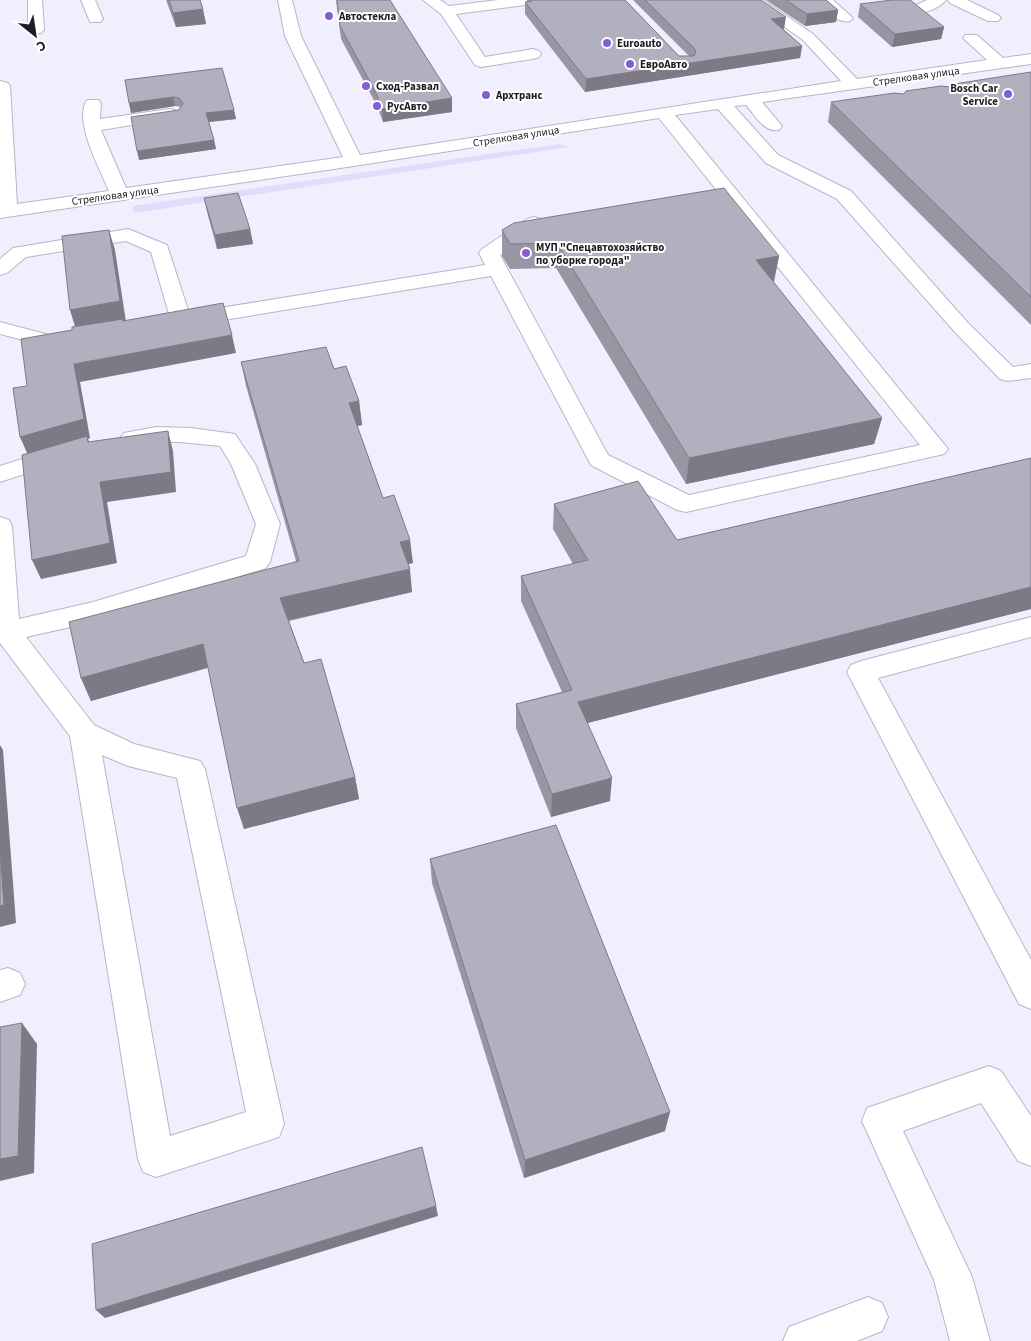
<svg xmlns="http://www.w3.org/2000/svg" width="1031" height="1341" viewBox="0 0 1031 1341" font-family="'Source Sans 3',sans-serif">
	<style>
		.green { fill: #e2dcfa }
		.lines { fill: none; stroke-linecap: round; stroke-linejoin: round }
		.minor-casing { stroke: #b8b5c6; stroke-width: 2 }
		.minor { fill: #fff; fill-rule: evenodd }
		.wall { fill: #9996a4 }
		.shaded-wall { fill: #7d7a86 }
		.building { fill: #b2afbf; stroke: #7d7a86 }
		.poi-dot { fill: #845dd7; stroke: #fff; stroke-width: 2 }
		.labels { text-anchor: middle; stroke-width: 4; stroke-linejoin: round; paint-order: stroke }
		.far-poi-label { font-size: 11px; font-weight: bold; fill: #1e1d23; stroke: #fff; text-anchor: start }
		.far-street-label { font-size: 11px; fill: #1e1d23; stroke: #fff }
	</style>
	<rect width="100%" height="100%" fill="#f1effd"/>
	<path class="green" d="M559,144L569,147L134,213L132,206Z"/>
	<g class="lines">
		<defs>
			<path id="minor" d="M28,0H42L44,30L41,33H31L28,30Z
				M81,0H95L103,19L100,22H90Z
				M278,0H292L301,36L360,155L841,81L803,40L746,0H763L813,34L857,79L987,60L963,38L965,35H977L1003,58L1031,54V64L762,102L782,126L779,130C764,133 755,115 746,105L734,106L778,155L851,191L968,323L1013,367L1031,364V378L1008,381L1000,379L954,331L837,199L766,163L718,109L675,115L944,444L948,449L944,454L686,512L677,510L591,465L491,276L181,327L174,325L171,321L151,252L126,241L26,257L7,273L0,275V259L13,248L128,229L167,245L189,313L485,265L479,253L482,249L527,219L534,217L541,219L544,223L541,227L500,255L608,455L689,495L920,445L659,118L354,166L0,218V81L8,83L10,86L17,204L109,191C100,169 73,121 87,100H99L101,104L100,119L169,109L175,110L177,114L175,118L169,119L101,130L126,188L343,157L285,36Z
				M423,0H440L449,6L498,0H540L538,3L533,4L456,14L485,57L533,49L539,51L541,54L539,57L533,59L481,67L475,65L441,14Z
				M817,0H833L853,18L850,21C838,24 824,10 817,0Z
				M927,0H946C940,8 923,15 914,12L911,9L914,6Z
				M948,0H967L998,15L1001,18L998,21H988L950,3Z
				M0,322L53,336L69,333L77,334L80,339L77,344L53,348L0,334Z
				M156,427L191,428L235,434L255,464L280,524L270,562L266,568L93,622L26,637L94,725L134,744L200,761L205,769L284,1124L279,1137L156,1177L143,1172L138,1159L70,736L0,643V517L9,520L12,526L19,619L93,602L246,556L256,524L231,464L220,446L180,442H156L132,445L124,443L120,438L124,433ZM102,755L128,766L177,778L246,1112L170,1136Z
				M59,447L67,450L71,455L67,460L0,482V466Z
				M1031,617V637L878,678L1031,960V1009L1019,1004L847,672L851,665L861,661Z
				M8,968L20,973L25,984L20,995L0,1002V970Z
				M989,1066L1001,1071L1031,1116V1166L1018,1161L981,1103L903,1131L972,1277L990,1341H950L934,1280L862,1121L867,1108Z
				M868,1297L882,1303L888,1317L882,1331L857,1341H783L789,1327Z"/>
		</defs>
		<use href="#minor" class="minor-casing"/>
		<use href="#minor" class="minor"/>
	</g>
	<path class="wall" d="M166,0H200L206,24L176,27Z
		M336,0L452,98V112L383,122L377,106L341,39Z
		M527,0H625L679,56H689L633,0H761L784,29H783L802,46L800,58L585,92L525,14V2H527Z
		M766,0H826L838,10L836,22L805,26Z
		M860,4L944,27L941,39L892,47L858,17Z
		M1031,72V325L828,122L831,102L904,94L951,87Z
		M125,80L234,110L236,119L209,122L216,149L139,160L181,107L175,106L131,113Z
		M204,198L250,229L253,244L217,249L207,212Z
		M502,230L779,256L774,281L773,282L882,418L874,444L686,484L556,268L510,269L502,256Z
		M241,362L334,369L359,401L362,425L357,426L383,498L413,563L408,564L412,592L289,621L304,663L355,777L359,799L244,829L208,668L91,701L81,678L296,561L246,386Z
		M1031,458V609L587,723L610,801L551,817L516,728V704L562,692L521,601V576L573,564L553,529L554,504L677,540Z
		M430,859L665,1131L524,1178L432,883Z"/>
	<path class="shaded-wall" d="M203,9L206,24L176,27L173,13Z
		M838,10L836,22L805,26L807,14Z
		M786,17L784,29L769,31L771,19Z
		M944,27L941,39L892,47L895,34Z
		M802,46L800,58L585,92L586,79Z
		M173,97L175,106L131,113L129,103Z
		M452,98V112L383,122L382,109Z
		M234,110L236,119L208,122L206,113Z
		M214,140L216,149L139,160L137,151Z
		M250,229L253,244L217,249L215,235Z
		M109,230L115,250L126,322L76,330L70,310Z
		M779,256L774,281L752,285L756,260Z
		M232,335L236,353L80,382L90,438L88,439L94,456L88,442L28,455L20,437L74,364Z
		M359,401L362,425L352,427L349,403Z
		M882,418L874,444L686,484L689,458Z
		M168,431L173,451L176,492L107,502L117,563L41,579L32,560L100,482Z
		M410,540L413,563L402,565L400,542Z
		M410,569L412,592L285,621L280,598Z
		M1031,587V609L576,726L578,702Z
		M203,644L209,667L91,701L81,678Z
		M0,745L3,750L16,923L0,927Z
		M355,777L359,799L244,829L237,808Z
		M612,778L610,801L551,817L552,794Z
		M22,1023L37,1044L34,1173L0,1181V1159Z
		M670,1112L665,1131L524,1178L525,1160Z
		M436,1206L438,1216L105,1318L96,1310Z"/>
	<path class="building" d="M169,0H200L203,9L173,13Z
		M337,0H390L452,98L382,109L376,93L340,26Z
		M531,0H625L679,56H694L696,51L694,48L645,0H761L786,17L771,19L802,46L586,79L525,2L532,1Z
		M786,0H826L838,10L807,14Z
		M892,0H910L944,27L895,34L860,4Z
		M222,68L234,110L206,113L214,140L137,151L131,117L179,110L183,103L179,98L173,97L129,103L125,80Z
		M1031,72V297L831,102L894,93L904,94L906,91L941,86L951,87L954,84Z
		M724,188L779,256L756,260L882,418L689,458L557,243L510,244L502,230L514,223Z
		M238,193L250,229L215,235L204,198Z
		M109,230L120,301L70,310L62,236Z
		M223,303L232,335L74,364L84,419L20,437L13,388L27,386L21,339L72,330V327L123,319V321Z
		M326,347L334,369L346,366L359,401L349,403L383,498L394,495L410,540L400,542L410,569L280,598L304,663L321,659L355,777L237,808L203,644L81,678L69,622L299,561L241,362Z
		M168,431L171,472L100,482L110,543L32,560L22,455L87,436L88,442Z
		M1031,458V587L578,702L612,778L552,794L516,704L572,690L521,576L588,560L554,504L638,481L677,540Z
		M556,825L670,1112L525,1160L430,859Z
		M0,849L4,905L0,906Z
		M22,1023L18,1156L0,1159V1027Z
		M422,1147L436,1206L96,1310L92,1244Z"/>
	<g class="poi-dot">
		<circle cx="329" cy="16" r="5"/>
		<circle cx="607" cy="43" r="5"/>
		<circle cx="630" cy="64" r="5"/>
		<circle cx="366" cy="86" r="5"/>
		<circle cx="1008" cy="94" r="5"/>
		<circle cx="486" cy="95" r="5"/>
		<circle cx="377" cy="106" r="5"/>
		<circle cx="526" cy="253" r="5"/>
	</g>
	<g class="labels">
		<g class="far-poi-label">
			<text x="339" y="20">Автостекла</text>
			<text x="617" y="47">Euroauto</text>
			<text x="640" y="68">ЕвроАвто</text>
			<text x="376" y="90">Сход-Развал</text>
			<text x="998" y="92" text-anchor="end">Bosch Car<tspan x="998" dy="13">Service</tspan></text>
			<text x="496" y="99">Архтранс</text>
			<text x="387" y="110">РусАвто</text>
			<text x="536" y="251">МУП "Спецавтохозяйство<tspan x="536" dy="13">по уборке города"</tspan></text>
		</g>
		<g class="far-street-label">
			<text transform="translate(916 76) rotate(-8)" y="4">Стрелковая улица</text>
			<text transform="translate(516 136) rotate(-9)" y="4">Стрелковая улица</text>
			<text transform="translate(115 195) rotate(-8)" y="4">Стрелковая улица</text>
		</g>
	</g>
	<g transform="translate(35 35) rotate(150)" stroke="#ffffff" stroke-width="4" paint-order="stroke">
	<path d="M0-4L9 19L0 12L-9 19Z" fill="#1e1d23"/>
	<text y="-8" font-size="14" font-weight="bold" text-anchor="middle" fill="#1e1d23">С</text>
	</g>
</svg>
